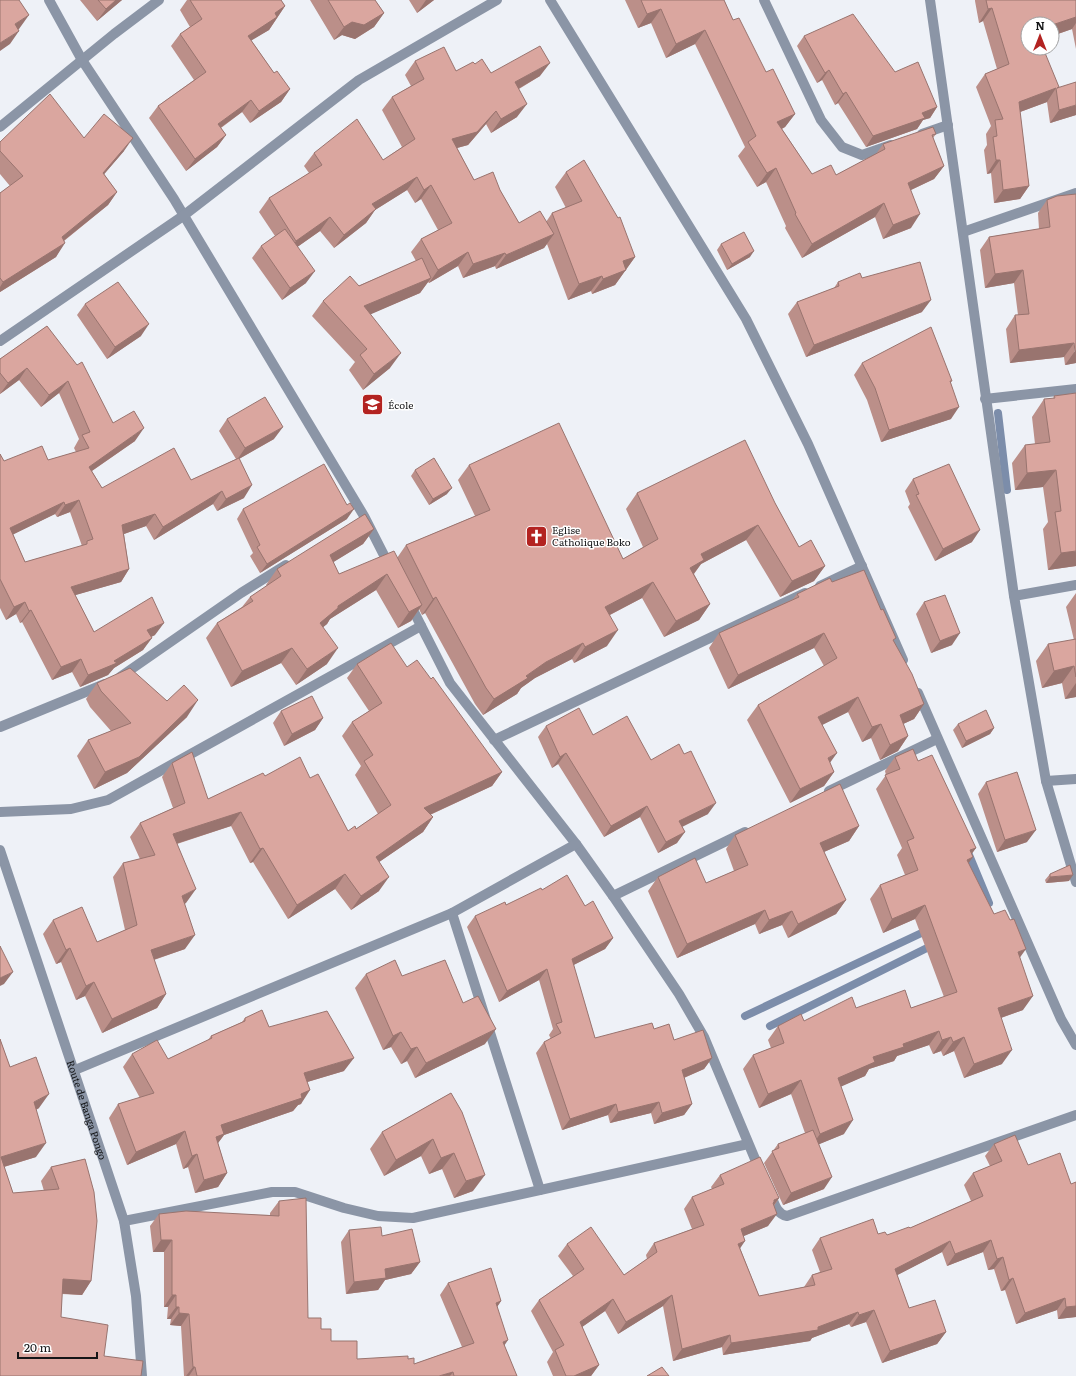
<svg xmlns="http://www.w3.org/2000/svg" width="1076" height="1376" viewBox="0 0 1076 1376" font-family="Literata,serif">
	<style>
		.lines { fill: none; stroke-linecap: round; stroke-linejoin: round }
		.stream { stroke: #7c8daa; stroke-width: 8 }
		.minor { stroke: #8b95a6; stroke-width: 10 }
		.wall { fill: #bb8f89; fill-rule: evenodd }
		.shaded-wall { fill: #99746f }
		.building { fill: #daa69f; stroke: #99746f; fill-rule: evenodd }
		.labels { text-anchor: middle; stroke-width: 3; stroke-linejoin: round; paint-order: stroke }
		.poi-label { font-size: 10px; fill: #141517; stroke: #fff; text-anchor: start }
		.street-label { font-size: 10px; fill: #141517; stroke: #fff }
	</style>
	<rect width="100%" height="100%" fill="#eef1f7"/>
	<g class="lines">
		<path class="stream" d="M998,413L1007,490
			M967,850L989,903L979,907
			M745,1016L930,929
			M770,1026L935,944"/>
		<g class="minor">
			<path d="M49,0L82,60L174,199L364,516L390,567"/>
			<path d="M550,0L746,319L808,444L903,660"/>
			<path d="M764,0L821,120L842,147L862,155L891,145"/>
			<path d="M930,0L1014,596L1046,781L1076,882"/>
			<path d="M0,127L114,34L159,0"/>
			<path d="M922,134L948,125"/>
			<path d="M963,232L1076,193"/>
			<path d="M0,341L183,216L359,80L497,0"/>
			<path d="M985,399L1076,389"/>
			<path d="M820,586L862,566"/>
			<path d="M1014,596L1076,585"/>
			<path d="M409,602L450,683L576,844L613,896L679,994L704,1037L760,1171"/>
			<path d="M120,677L241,593L286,565"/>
			<path d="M918,693L1061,1019L1076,1045"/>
			<path d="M0,727L105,684"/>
			<path d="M494,740L805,593"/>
			<path d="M1046,781L1076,779"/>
			<path d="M829,791L937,739"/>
			<path d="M0,812L71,809L108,800L421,626"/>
			<path id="s1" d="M0,850L124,1221L136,1296L142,1376"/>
			<path d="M613,896L745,832"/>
			<path d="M452,913L540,1190"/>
			<path d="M75,1070L452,913L576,844"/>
			<path d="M770,1193C774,1202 776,1214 787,1216L1076,1115"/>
			<path d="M124,1221L272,1192H295L344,1208L378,1216L413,1218L748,1144"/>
		</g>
	</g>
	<path class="wall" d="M80,0H122L97,21Z
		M187,0H281L285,6L269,30L251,40L274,73L290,89L281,102L250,123L242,112L221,128L226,135L217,147L186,171L149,118L158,106L194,80L171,46L180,34L190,27L180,10Z
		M310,0H375L384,13L374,27L355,39L342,35L334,40Z
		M409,0H434L417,13Z
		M625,0H724L733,20L766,72L795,114L785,127L782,129L812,174L836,175L876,154L883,144L936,134L933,138L944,166L934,179L911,190V228L883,239L875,217L802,258L785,228L786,226L766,182L757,187L738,156L745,147L695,44L666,58L651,23L638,28Z
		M975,0H1076V49L1072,29L1052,36V24H1028L1059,88L1076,115L1050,123L1047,102L1020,112L1029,186L1020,199L994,203L991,173L987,174L984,150L987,145L986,134L991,126L976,87L985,74L997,69L983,21L979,23L975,1Z
		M804,36L895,72L937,107L930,118L923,120L917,129L866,147L838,103L835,105L822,80L817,83L797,46Z
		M415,61L456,71L475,64L491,73L540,76L519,89L517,117L491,133L486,124L468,145L457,148L474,180L500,190L519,223L546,222L552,213L566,208L555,187L566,172L635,257L615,285L592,294L591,291L568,300L547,244L544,248L496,269L495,266L463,278L458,266L429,283L428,282L420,293L370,314L390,368L363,390L349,370L355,362L312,316L323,301L416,261L411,252L421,239L438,230L421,199L415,203L407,190L375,210L366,223L334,248L320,231L297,247L306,283L282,300L252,258L261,246L275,236L259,212L269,198L309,173L304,166L314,153L383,160L402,147L382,110L392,97L411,86L405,75Z
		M84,138L124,151L104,174L117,192L108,205L64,241L56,257L0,292V193L10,186L0,174V142Z
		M1057,196L1076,363L1065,365L1064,357L1010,363L1006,329L1015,315H1018L1014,283L985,288L980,250L989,237L1039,229L1038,213L1047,200Z
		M721,244L750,257L727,270L717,250Z
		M862,278L922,312L806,357L788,314L797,302L834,288L838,282Z
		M85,304L141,336L107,359L77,315Z
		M47,326L113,423L135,441L92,471L102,488L191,480L236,459L219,431L227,419L274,439L239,459L244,498L217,511L213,504L154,540L146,526L124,534L129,569L121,582L75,595L94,632L155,635L151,637L143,650L114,668L108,675L80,687L72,672L52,680L22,622L20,623L16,614L6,620L0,608V454L4,461L48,460L76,452L74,448L79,439L59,393L41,407L19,380L0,394V359ZM70,512L82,546L25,562L13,534L55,514L57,517Z
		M862,363L952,381L951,382V419L881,442L867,400L854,375Z
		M1054,396L1076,566L1048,570L1043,529L1048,522L1043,487L1015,490L1012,463L1025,445L1035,444L1032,417L1044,399H1053Z
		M469,465L623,559L643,547L626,509L637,493L775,503L799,547L825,566L814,581L780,597L746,540L701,564L694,574L710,604L699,620L664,637L642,598L610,615L607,646L574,663L572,659L535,678L521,688L517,694L483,715L475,704L425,613L422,615L419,609L411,621L398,628L376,590L330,619L327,624L323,627L327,664L296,685L281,663L231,687L206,638L217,623L242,607L250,597L267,586L266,585L277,569L374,529L363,544L333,562L339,574L397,558L406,545L475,516L458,480Z
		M415,470L447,494L429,505L411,476Z
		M913,479L972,542L935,561L908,507L910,504L905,491Z
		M347,505V519L260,573L250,556L253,553L237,519L243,509Z
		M832,582L894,641L924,704L914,719L903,724L908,736L898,751L880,760L871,738L862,742L848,712L822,725L830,763L834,772L824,786L790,803L747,720L758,705L824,666L814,648L728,689L709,648L719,633L793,599L797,594Z
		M1076,593V697L1065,699L1062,683L1042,688L1036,661L1048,644L1074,640L1066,607Z
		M924,602L952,645L931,653L916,614Z
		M357,664L407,667L502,772L492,786L430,815L433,817L423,832L379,862V891L351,910L335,889L288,919L253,862L250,863L231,826L177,844L186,903L184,904L185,949L154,960L166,994L157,1008L102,1033L85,996L76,1000L61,962L56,964L43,934L53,920L97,942L125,930L113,877L123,863L140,859L130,837L140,823L173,808L162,777L172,763L208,799L265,776L310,778L348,831L356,829L378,814L355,775L361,766L342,736L352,722L369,711L347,678Z
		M97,683L167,701L187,717L127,773L94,789L77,756L88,740L111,731L90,707L86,699Z
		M281,711L323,718L315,730L284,746L273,723Z
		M958,724L994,728L990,734L962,748L953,730Z
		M546,726L593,735L651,760L708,814L682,826L677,843L658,853L640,817L604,837L558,764L552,768L538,737Z
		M895,757L918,761L976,848L971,854L968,863L994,914L1020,958L1023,1010L1001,1018L1002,1064L964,1078L954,1051L943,1056L941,1051L933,1054L929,1045L897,1056L894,1061L869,1069L865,1076L841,1086L844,1134L819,1144L824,1189L783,1205L764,1163L778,1144L805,1133L791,1094L759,1108L743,1069L753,1055L771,1048L768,1040L778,1026L804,1021L856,1008H911L944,997L915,919L883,933L870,899L880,885L905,875L897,855L902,848L876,789L886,775L885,771Z
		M986,782L1027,842L997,852L978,794Z
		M859,826L849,841L824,852L846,900L836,914L788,938L782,925L759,934L755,924L677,958L648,891L658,877L706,883L734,871L726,849L735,835Z
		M1050,874L1069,881L1046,883L1045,880Z
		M542,890L585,906L613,938L605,949L573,965L595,1038L654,1029L674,1040L712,1058L704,1069L684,1078L692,1104L684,1115L654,1124L651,1113L610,1123L608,1115L562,1130L536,1053L544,1042L551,1039L549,1035L553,1029L539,980L499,1002L467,927L475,916L506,905Z
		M366,974L402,976L463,1003L485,1044L415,1078L407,1061L401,1064L391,1047L383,1050L355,988Z
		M245,1018L269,1027L344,1071L307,1082L301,1104L298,1105L293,1111L224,1135L218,1143L227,1173L218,1187L195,1193L188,1167L183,1169L176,1144L127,1165L109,1118L118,1104L140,1098L123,1067L132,1054L168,1059L208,1040L211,1036L242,1022Z
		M0,1039L10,1067L39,1108L36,1110V1157L4,1167L13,1193L44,1191L41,1181L51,1167L85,1159L91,1281L82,1295L62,1294L61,1317L104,1356L0,1376Z
		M451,1093L473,1191L454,1198L442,1169L429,1174L421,1156L384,1176L370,1149L382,1132Z
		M994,1144L1028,1165L1071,1184L1076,1182V1317L1058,1319L1057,1310L1016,1324L1005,1290L1001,1291L994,1269L988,1270L983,1252L947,1266L942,1252L897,1275L909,1308L946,1332L937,1344L882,1363L866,1322L851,1327L849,1324L812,1338L810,1341L723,1355L722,1347L673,1361L663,1306L618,1334L605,1311L582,1327L599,1365L591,1376H553L547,1362L553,1352L531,1311L539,1300L573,1276L558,1256L567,1244L624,1275L647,1259L646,1255L654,1243L692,1229L684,1209L692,1197L712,1189L711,1187L720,1175L779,1198L774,1206L768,1226L743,1236L740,1248L759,1296L804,1287L812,1275L820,1272L812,1250L820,1238L878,1234L887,1235L910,1228L971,1201L964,1185L973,1173L990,1166L985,1156Z
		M279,1201L308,1318L321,1329L331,1341L357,1359H408L414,1364L462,1347L440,1295L448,1283L501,1301L497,1307L504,1346L517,1376H184L181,1326L170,1325L171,1319H167L168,1307H164V1252H153L150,1226L159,1214L270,1215V1213Z
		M349,1230L382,1236L420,1262L411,1274L385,1280L378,1290L346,1294L341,1242Z"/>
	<path class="shaded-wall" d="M116,0H122L97,21L106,9Z
		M426,0H434L417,13Z
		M285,6L269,30L239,48L248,36L275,13Z
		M992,8L983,21L979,23L988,9Z
		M661,9L651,23L638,28L647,14Z
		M384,13L374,27L355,39L342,35L334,40L344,27L352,22Z
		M29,15L19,29L5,38L15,24Z
		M1076,17V23L1072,29L1052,36V25Z
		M705,30L695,44L666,58L676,44Z
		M19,31L10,44L0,51V43Z
		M550,63L540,76L506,96L515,82Z
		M829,70L822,80L817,83L825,73Z
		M1056,88L1047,102L1009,116L1019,102Z
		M290,89L281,102L250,123L259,111Z
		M846,92L838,103L835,105L843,94Z
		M251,100L242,112L209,136L218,124Z
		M527,104L517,117L491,133L501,119Z
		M1076,105V115L1050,123L1059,110Z
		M937,107L930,118L923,120L917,129L866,147L873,136L922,113Z
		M496,111L486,124L468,145L442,152L452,139Z
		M795,114L785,127L767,136L777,122Z
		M226,135L217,147L186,171L195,159Z
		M133,138L124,151L94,186L103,173Z
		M996,160H1000L991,173L987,174Z
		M944,166L934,179L898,196L908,183Z
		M776,168L766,182L757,187L767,173Z
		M417,177L407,190L375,210L366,223L334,248L344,235L372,204Z
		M431,185L421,199L415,203L424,190Z
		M1029,186L1020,199L994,203L1003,190Z
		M117,192L108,205L52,250L62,237Z
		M884,203L875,217L802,258L812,244Z
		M920,214L911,228L883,239L893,225Z
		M330,217L320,231L286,255L296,241Z
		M554,234L544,248L496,269L506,255Z
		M65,243L56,257L0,292V287L3,282Z
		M754,251L750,257L727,270L732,264Z
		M468,252L458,266L429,283L438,270Z
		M505,253L495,266L463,278L473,264Z
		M635,257L615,285L592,294L603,279L623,261Z
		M1023,270L1014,283L985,288L995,274Z
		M315,271L306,283L282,300L290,288Z
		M602,276L591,291L568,300L579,284Z
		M431,278L420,293L353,322L364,306Z
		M931,300L922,312L806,357L814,345Z
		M149,324L141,336L107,359L115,347Z
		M1074,343L1064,357L1010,363L1019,350Z
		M1075,351H1076V363L1065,365Z
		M401,353L390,368L363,390L374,374Z
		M27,368L19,380L0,394L8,383Z
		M68,381L59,393L41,407L49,395Z
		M959,407L951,419L881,442L889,430Z
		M283,427L274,439L237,460L245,448Z
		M144,428L135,441L80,479L89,467Z
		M1056,470L1043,487L1015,490L1027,473Z
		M252,485L244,498L217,511L226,499Z
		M452,488L447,494L429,505L433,499Z
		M222,491L213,504L154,540L163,527Z
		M79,500L70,512L57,517L65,505Z
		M64,502L55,514L2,540L10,528Z
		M354,509L347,519L260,573L267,564Z
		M155,514L146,526L113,538L122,525Z
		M758,525L746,540L701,564L692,576L679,584L701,554Z
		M374,529L363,544L319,571L330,555Z
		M980,530L972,542L935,561L943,549Z
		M1076,551V566L1048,570L1061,553Z
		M825,566L814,581L780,597L792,581Z
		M129,569L121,582L62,599L71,587Z
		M387,574L376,590L330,619L327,624L309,639L320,623L338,606Z
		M653,582L642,598L594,623L605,607Z
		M436,597L425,613L422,615L433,599Z
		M25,602L16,614L6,620L14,607Z
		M710,604L699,620L664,637L676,621Z
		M422,605L411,621L398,628L409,612Z
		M31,610L22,622L20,623L29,611Z
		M164,623L155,635L138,643L147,630Z
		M618,630L607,646L574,663L585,647Z
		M824,633L814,648L728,689L738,675Z
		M960,633L952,645L931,653L940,641Z
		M152,638L143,650L114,668L108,675L80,687L88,675L114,661Z
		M583,643L572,659L535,678L521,688L517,694L483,715L494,699L546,662Z
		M292,648L281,663L231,687L242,671Z
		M338,648L327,664L296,685L307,669Z
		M81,659L72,672L52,680L61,667Z
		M1074,666L1062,683L1042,688L1054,671Z
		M1076,683V697L1065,699Z
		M858,697L848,712L808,732L818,717Z
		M198,700L187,717L127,773L94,789L105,772Z
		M924,704L914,719L890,730L900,715Z
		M323,718L315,730L284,746L292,734Z
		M881,724L871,738L862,742L872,727Z
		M994,728L990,734L962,748L966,741Z
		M908,736L898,751L880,760L890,745Z
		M566,753L558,764L552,768L560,757Z
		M837,753L827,767L828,758Z
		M502,772L492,786L414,822L424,808Z
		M834,772L824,786L790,803L800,789Z
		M716,803L708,814L672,832L679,821Z
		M647,806L640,817L604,837L611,826Z
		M241,812L231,826L163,848L173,834Z
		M433,817L423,832L366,871L376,857Z
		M859,826L849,841L810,858L820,843Z
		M1036,830L1027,842L997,852L1005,840Z
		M685,832L677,843L658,853L666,842Z
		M263,848L253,862L250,863L260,849Z
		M976,848L968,859L973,857L963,871L970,850Z
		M345,874L335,889L288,919L297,905Z
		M1073,875L1069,881L1046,883L1050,877Z
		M389,877L379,891L351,910L361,896Z
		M196,889L186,903L172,910L182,896Z
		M846,900L836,914L788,938L798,924Z
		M925,905L915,919L883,933L892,919Z
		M765,910L755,924L677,958L687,944Z
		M792,911L782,925L759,934L769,920Z
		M195,935L185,949L141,964L151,950Z
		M613,938L605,949L564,970L572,959Z
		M70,948L61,962L56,964L66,950Z
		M1026,949L1016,963L1018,952Z
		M547,969L539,980L499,1002L507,991Z
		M13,972L4,984L0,986V978Z
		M94,982L85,996L76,1000L86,986Z
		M166,994L157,1008L102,1033L112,1019Z
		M1033,996L1023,1010L989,1022L998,1008Z
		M496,1029L485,1044L415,1078L426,1063Z
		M939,1031L929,1045L897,1056L894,1061L869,1069L865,1076L829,1092L838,1078L873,1057L903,1044Z
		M401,1032L391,1047L383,1050L393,1036Z
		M951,1037L941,1051L933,1054L942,1040Z
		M964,1037L954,1051L943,1056L953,1042Z
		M417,1047L407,1061L401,1064L411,1049Z
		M1012,1050L1002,1064L964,1078L974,1064Z
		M354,1058L344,1071L294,1086L304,1073Z
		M712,1058L704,1069L674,1082L682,1070Z
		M801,1080L791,1094L759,1108L768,1094Z
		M310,1090L301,1104L298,1105L293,1111L224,1135L215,1147L207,1150L221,1125Z
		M49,1094L39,1108L24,1116L34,1102Z
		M659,1102L651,1113L610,1123L618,1112Z
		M616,1104L608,1115L562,1130L570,1119Z
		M692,1104L684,1115L654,1124L662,1113Z
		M853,1120L844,1134L810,1148L820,1134Z
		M185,1131L176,1144L127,1165L136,1152Z
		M433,1139L421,1156L384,1176L396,1160Z
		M46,1143L36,1157L0,1168L1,1157Z
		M454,1153L442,1169L429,1174L441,1158Z
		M197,1154L188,1167L183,1169L192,1156Z
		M227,1173L218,1187L195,1193L204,1180Z
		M485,1175L473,1191L454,1198L466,1181Z
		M832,1177L824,1189L783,1205L791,1193Z
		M779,1198L770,1210L774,1200Z
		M777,1214L768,1226L732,1241L741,1229Z
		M161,1240H172L164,1252H153Z
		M991,1240L983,1252L947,1266L955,1254Z
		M745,1241L737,1253L738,1244Z
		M950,1241L942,1252L886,1281L895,1269Z
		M1003,1257L994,1269L988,1270L997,1259Z
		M420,1262L411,1274L385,1280L378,1290L346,1294L354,1282L385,1269Z
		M1013,1278L1005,1290L1001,1291L1009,1280Z
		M63,1279L91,1281L82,1295L54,1293Z
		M172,1295H176L168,1307H164Z
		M672,1295L663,1306L618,1334L626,1322Z
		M1065,1298L1057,1310L1016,1324L1025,1313Z
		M613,1299L605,1311L572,1334L580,1322Z
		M501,1301L493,1313L496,1303Z
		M1076,1306V1317L1058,1319L1066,1307Z
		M176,1307H179L171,1319H167Z
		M874,1310L866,1322L851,1327L859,1315Z
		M858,1312L849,1324L812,1338L810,1341L723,1355L731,1343L818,1327Z
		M179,1313L189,1314L181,1326L170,1325Z
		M946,1332L937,1344L882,1363L890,1351Z
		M730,1335L722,1347L673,1361L682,1349Z
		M508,1340L500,1352L503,1342Z
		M599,1365L591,1376H574Z
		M193,1367H195L189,1376H186Z
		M453,1372L450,1376H439Z"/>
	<path class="building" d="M0,0H19L29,15L15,24L19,31L0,43Z
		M98,0H116L106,9Z
		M190,0H281L285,6L275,13L277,17L248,36L274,73L277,71L290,89L259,111L251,100L218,124L226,135L195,159L158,106L206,72L180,34L202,19Z
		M328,0H375L384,13L364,25L352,22L344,27Z
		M641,0H724L733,20L739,18L766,72L773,69L795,114L777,122L812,174L831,165L836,175L885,149L883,144L933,127L936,134L932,135L944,166L908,183L920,214L893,225L884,203L812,244L795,214L796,213L776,168L767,173L748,142L756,136L705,30L676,44L661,9L647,14Z
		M986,0H1076V17L1052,25V24H1028V48H1043L1059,87L1057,88L1076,82V105L1059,110L1056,88L1019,102L1029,186L1003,190L1000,160H996L993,137L997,136L995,120L1003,119L985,74L1009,64L992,8L988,9Z
		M853,14L895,72L918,62L937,107L922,113L925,118L873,136L846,92L843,94L829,70L825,73L804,36Z
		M540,46L550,63L515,82L527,104L501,119L496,111L477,132L452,139L474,180L493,172L500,190L519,223L540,211L554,234L506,255L505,253L473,264L468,252L438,270L421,239L452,223L431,185L424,190L417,177L372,204L376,209L344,235L330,217L296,241L269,198L322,165L314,153L357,119L383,160L415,139L392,97L424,79L415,61L444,47L456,71L473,62L475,64L482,59L491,73Z
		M50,94L84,138L104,114L133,138L103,173L117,192L62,237L65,243L3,282L0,278V279V193L23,176L0,151V142Z
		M584,160L618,218L620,217L635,257L623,261L626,270L603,279L602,276L579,284L552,213L582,201L566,172Z
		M1076,194V351H1075L1074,343L1019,350L1015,315L1029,314L1023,270L995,274L989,237L1050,227L1047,200L1057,196Z
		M285,229L315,271L290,288L261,246Z
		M744,232L754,251L732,264L721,244Z
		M422,258L431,278L364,306L401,353L374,374L360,355L367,349L323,301L350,276L359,286Z
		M920,262L931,300L814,345L797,302L839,286L838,282L860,273L862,278Z
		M118,282L149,324L115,347L85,304Z
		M47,326L77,365L82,362L113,423L134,411L144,428L89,467L102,488L174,448L191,480L239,458L252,485L226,499L222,491L163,527L155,514L122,525L129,569L71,587L94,632L152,597L164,623L147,630L152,638L114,661L117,663L88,675L81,659L61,667L31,610L29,611L25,602L14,607L0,579V454L4,461L42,446L48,460L89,448L82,435L90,432L68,381L49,395L27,368L8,383L0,373V359ZM79,500L93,539L87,541V544L25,562L10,528L64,502L65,505Z
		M931,327L952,381H950L959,407L889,430L875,388L862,363Z
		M1076,393V551L1061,553L1055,512L1061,511L1056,470L1027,473L1025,445L1050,442L1044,399L1055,398L1054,396Z
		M265,397L283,427L245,448L227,419Z
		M559,423L623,559L658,539L637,493L745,440L775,503L799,547L811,540L825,566L792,581L758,525L701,554L704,560L690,568L710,604L676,621L653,582L605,607L618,630L585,647L583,643L546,662L526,676L528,678L494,699L486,688L436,597L433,599L406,545L490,510L469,465Z
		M434,458L452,488L433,499L415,470Z
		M324,464L347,505L350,503L354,509L267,564L257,547L260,545L243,509Z
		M949,464L980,530L943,549L916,495L919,494L913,479Z
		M365,514L374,529L330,555L339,574L394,551L422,605L409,612L387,574L338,606V608L320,623L338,648L307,669L292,648L242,671L217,623L253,601L250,597L281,576L277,569Z
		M864,570L881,610L883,609L896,638L893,640L912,674L924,704L900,715L908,736L890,745L881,724L872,727L858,697L818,717L837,753L828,758L834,772L800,789L758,705L837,658L824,633L738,675L719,633L799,597L797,594L830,578L832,582Z
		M945,595L960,633L940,641L924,602Z
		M1076,639V677L1074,666L1054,671L1048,644Z
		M391,643L407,667L417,660L431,679L433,677L502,772L424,808L433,817L376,857L389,877L361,896L345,874L297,905L263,848L260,849L241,812L173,834L196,889L182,896L195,935L151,950L166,994L112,1019L94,982L86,986L70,948L66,950L53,920L82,907L97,942L137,925L123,863L155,855L140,823L185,803L172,763L192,752L208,799L263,773L265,776L300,757L310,778L318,774L348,831L355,826L356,829L391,805L364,761L373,755L352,722L382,703L357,664Z
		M130,668L167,701L184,685L198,700L139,757L105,772L88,740L131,723L101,691L97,683Z
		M312,696L323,718L292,734L281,711Z
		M579,708L593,735L627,716L651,760L679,744L684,754L691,751L716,803L679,821L685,832L666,842L647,806L611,826L566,753L560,757L546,726Z
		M986,710L994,728L966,741L958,724Z
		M913,749L918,761L932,755L976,848L970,850L973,857L967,860L994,914L1005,910L1010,920L1014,919L1026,949L1018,952L1033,996L998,1008L1012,1050L974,1064L964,1037L953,1042L951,1037L942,1040L939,1031L903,1044L904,1047L873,1057L875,1062L838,1078L853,1120L820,1134L801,1080L768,1094L753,1055L784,1043L778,1026L801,1014L804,1021L852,997L856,1008L905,990L911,1008L957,992L925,905L892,919L880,885L918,870L907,841L914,838L885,775L900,769L895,757Z
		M1017,772L1036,830L1005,840L986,782Z
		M840,784L859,826L820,843L846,900L798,924L792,911L769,920L765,910L687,944L658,877L695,858L706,883L748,865L735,835Z
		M1070,865L1073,875L1050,877V874Z
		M567,875L585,906L593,901L613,938L572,959L595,1038L652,1023L654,1029L669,1024L674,1040L703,1030L712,1058L682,1070L692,1104L662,1113L659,1102L618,1112L616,1104L570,1119L544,1042L561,1033L556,1024L562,1022L547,969L507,991L475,916L505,902L506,905L541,888L542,890Z
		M0,946L13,972L0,978Z
		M395,960L402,976L445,960L463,1003L478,996L496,1029L426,1063L417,1047L411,1049L401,1032L393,1036L366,974Z
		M262,1010L269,1027L327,1011L354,1058L304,1073L310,1090L301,1094L302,1098L221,1125L224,1134L216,1137L227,1173L204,1180L197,1154L192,1156L185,1131L136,1152L118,1104L154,1093L132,1054L157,1040L168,1059L212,1038L211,1036L245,1021V1018Z
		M0,1039L10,1067L36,1057L49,1094L34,1102L46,1143L1,1157L13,1193L59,1189L51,1167L85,1159L94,1192L97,1221L91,1281L63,1279L61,1317L108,1325L104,1356L143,1361L141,1376H0Z
		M451,1093L462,1112L485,1175L466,1181L454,1153L441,1158L433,1139L396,1160L382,1132Z
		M813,1130L832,1177L791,1193L772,1151L779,1148L778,1144Z
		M1015,1135L1028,1165L1060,1153L1071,1184L1076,1182V1306L1066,1307L1065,1298L1025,1313L1013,1278L1009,1280L1003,1257L997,1259L991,1240L955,1254L950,1241L895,1269L909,1308L935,1300L946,1332L890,1351L874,1310L859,1315L858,1312L818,1327V1330L731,1343L730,1335L682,1349L672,1295L626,1322L613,1299L580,1322L599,1365L574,1376H566L555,1350L564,1345L539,1300L584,1269L567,1244L591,1227L624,1275L657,1252L654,1243L704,1225L692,1197L724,1184L720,1175L760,1157L779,1198L774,1200V1202L773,1203L777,1214L741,1229L745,1241L738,1244L759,1296L815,1285L812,1275L832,1269L820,1238L873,1219L878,1234L885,1232L887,1235L909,1227L910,1228L983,1196L973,1173L1002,1161L994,1144Z
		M306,1198L308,1318H321V1329H331V1341H357V1359L408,1356V1359L414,1358V1364L474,1343L448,1283L491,1268L501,1301L496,1303L508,1340L503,1342L517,1376H454L453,1372L439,1376H197L195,1367H193L189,1314L179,1313V1307H176V1295H172V1240H161L159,1214L186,1211L279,1216V1201Z
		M381,1227L382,1236L412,1229L420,1262L385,1269L386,1278L354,1282L349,1230Z
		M662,1367L669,1376H647Z"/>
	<defs>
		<symbol id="school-square" viewBox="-11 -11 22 22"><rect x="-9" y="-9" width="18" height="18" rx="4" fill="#b32321" stroke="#fff"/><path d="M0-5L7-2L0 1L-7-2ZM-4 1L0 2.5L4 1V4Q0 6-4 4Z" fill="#fff"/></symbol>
		<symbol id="church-square" viewBox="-11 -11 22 22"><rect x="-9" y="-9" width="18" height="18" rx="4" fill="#b32321" stroke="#fff"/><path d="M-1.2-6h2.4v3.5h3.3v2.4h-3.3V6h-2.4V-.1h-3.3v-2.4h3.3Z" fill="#fff"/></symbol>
	</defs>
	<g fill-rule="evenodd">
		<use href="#school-square" x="360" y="392" width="25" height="25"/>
		<use href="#church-square" x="524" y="524" width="25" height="25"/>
	</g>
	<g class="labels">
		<g class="poi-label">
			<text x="388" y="409">École</text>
			<text x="552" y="534">Eglise<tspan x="552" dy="12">Catholique Boko</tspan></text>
		</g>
		<g class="street-label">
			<text dy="4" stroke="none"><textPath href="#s1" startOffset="274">Route de Banga Pongo</textPath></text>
		</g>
	</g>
	<g transform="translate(1040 36)"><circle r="19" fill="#ffffff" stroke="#a1a1a2"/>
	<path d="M0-3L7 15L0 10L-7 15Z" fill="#b32321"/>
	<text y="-6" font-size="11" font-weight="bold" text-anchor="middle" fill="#141517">N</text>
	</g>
	<path d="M18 1352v6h79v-6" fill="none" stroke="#141517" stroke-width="2"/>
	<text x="24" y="1352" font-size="12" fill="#141517" stroke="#ffffff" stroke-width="3" paint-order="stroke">20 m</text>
</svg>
